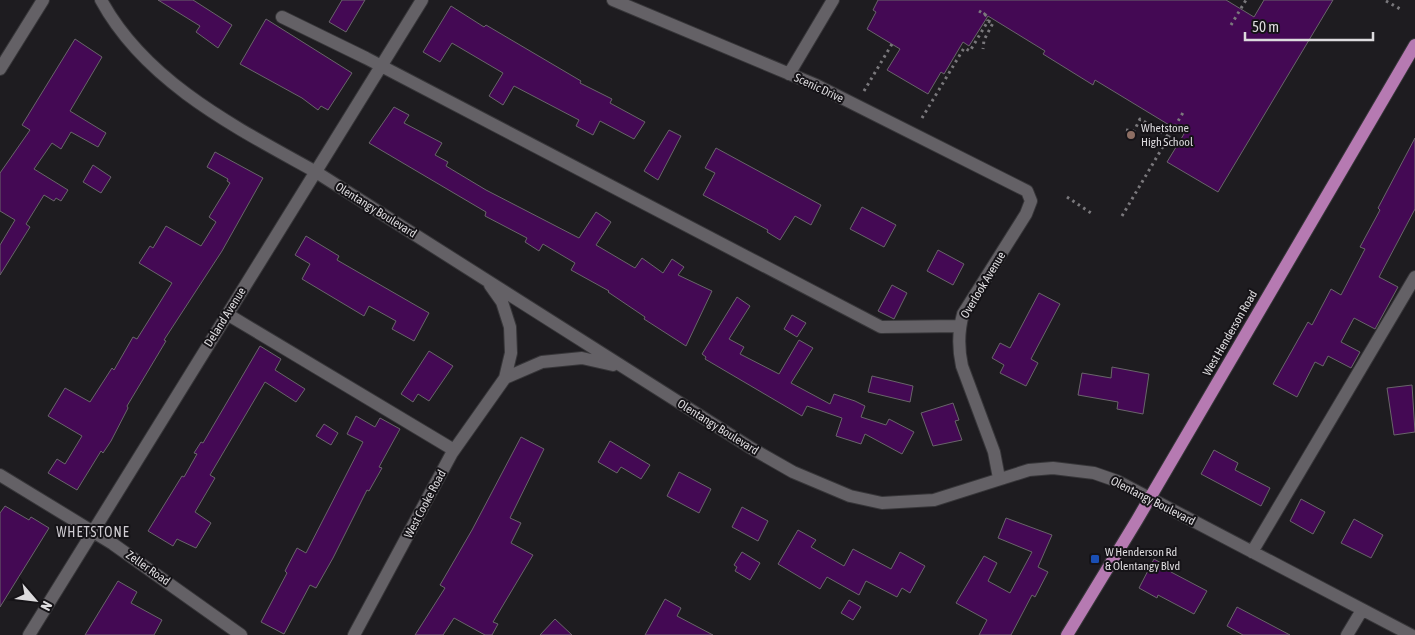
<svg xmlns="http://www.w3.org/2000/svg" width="1415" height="635" viewBox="0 0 1415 635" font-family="'Asap Condensed',sans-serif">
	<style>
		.building { fill: #440954; stroke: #69656a }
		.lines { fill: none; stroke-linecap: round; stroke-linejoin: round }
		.minor-casing { stroke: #373639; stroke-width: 14 }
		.major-casing { stroke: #373639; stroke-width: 14 }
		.path { stroke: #7a787c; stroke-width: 3; stroke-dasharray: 2.5 4; stroke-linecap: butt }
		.minor { stroke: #646166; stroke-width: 12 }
		.major { stroke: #b67ab2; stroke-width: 12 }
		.education-dot { fill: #8d6e63; stroke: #151317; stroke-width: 2 }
		.transit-dot { fill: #1a4fb4; stroke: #151317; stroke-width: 2 }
		.labels { text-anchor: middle; stroke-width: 4; stroke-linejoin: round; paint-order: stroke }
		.street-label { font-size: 12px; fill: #dddbde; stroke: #151317 }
		.poi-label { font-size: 12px; fill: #dddbde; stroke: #151317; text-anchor: start }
		.neighbourhood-label { font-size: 14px; letter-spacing: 1px; fill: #cfccd2; stroke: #151317 }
	</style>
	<rect width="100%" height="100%" fill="#1e1c20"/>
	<path class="building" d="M158,0H193L232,25L218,48L196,32L200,26Z
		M342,0H365L346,32L329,22Z
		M878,0H1226L1254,17L1264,0H1333L1218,192L1167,162L1184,134L1095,80L1093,85L1043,54L1045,51L988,16L969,46L963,42L944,74L941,72L928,94L887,70L900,49L867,29L876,12L873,10Z
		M451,6L484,27L486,25L581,81L580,83L612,99L610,103L645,122L634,139L600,121L593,135L576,126L579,120L514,86L503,105L489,96L503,73L452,43L440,62L423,52Z
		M266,19L352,73L328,110L321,106L318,110L302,98L240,64Z
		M75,39L102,57L70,111L106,133L98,147L71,132L61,149L52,143L34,169L68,190L61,201L56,198L54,201L44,195L26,224L30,227L0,275V245L15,220L0,211V173L30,130L22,125Z
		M394,107L409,115L404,123L442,143L435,155L448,162L446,166L486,190L579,238L596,212L611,222L596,245L635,268L642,258L663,273L672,259L684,267L678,275L712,291L686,346L644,319L645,317L608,292L609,291L571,270L575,263L543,244L539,251L525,242L527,238L485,216L486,212L369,143Z
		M669,130L681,136L658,180L644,171Z
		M1415,138V209L1379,277L1398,287L1375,329L1354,318L1341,342L1360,352L1351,368L1328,356L1323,366L1315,362L1297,397L1273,384L1308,322L1312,325L1331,289L1341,295L1365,249L1360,247L1380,210L1378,208Z
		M716,148L821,205L811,225L795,216L780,240L767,232L768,230L703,195L715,173L705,168Z
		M215,152L263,178L222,251L164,340L166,341L127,406L128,408L111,441L103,453L101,451L77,490L48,473L57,459L65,464L82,436L48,416L65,388L90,402L112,368L114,370L133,337L137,339L172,283L139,263L150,246L153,248L166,226L201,246L216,222L209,217L230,183L227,181L228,179L207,167Z
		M93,165L111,177L101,193L83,182Z
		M862,207L896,225L884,247L850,229Z
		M306,236L339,256L337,260L429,313L414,341L392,329L396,321L369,306L364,316L302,279L310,264L295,255Z
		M938,250L964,264L953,285L927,271Z
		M892,285L907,293L894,319L878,311Z
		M1039,293L1060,304L1031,359L1038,363L1026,386L1000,373L1004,365L992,358L1000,343L1010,348Z
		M737,297L750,306L729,339L744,347L740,354L779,374L799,340L813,348L791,383L830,404L834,394L855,401L865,406L861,417L886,425L889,419L914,432L902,454L865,434L861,444L836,436L842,418L807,406L802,416L705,359L706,357L702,354Z
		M792,315L806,323L797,337L784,329Z
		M260,346L281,359L275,370L305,389L296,402L265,382L210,475L215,478L195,512L211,523L196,548L177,539L173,546L148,531L182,476L184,477L197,454L194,453L201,442L203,443Z
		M429,351L453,366L429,401L418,394L413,402L401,394Z
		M1112,367L1149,374L1143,414L1117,409L1118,402L1078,395L1082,373L1111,378Z
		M872,376L913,386L910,402L868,392Z
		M1412,385L1415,432L1394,435L1387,388Z
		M953,403L959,420L955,421L962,440L933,446L921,413Z
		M356,416L375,427L380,418L400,429L379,467L382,468L369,491L367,490L333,558L316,588L310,585L284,634L261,622L287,573L285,571L297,548L306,553L363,442L347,434Z
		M324,424L338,433L331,445L316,436Z
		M521,437L544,449L510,518L521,523L511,543L533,555L493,622L498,624L492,635H485L454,618L443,635H415L445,588L440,585L472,530Z
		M610,441L650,465L641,479L621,467L617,473L598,462Z
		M1214,450L1238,463L1235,470L1270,488L1261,506L1201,474Z
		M679,472L711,489L699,513L667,496Z
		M1301,499L1325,512L1313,534L1290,521Z
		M5,506L29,520L31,517L49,528L0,607V513Z
		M742,507L768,521L758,541L732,527Z
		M1006,518L1052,535L1038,567L1048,572L1035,597L1032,595L1011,635H979L987,620L956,603L984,556L997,563L988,581L1010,593L1032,552L998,538Z
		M1354,519L1383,535L1371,558L1341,543Z
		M798,530L816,540L811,547L844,566L853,549L891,569L900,552L925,566L910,593L902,588L897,597L866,581L859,595L827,577L820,589L778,564Z
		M742,552L760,563L750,580L735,571L737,567L734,565Z
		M1154,559L1172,569L1171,572L1207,591L1194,614L1158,595L1157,598L1139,588Z
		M118,581L137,592L131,603L162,620L154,635H85Z
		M665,599L681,608L677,616L713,635H645Z
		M849,600L861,607L853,620L841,613Z
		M1237,607L1290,635H1243L1227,626Z
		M555,619L572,635H540Z"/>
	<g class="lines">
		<defs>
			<path id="minor" d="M101,0C146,83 237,128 316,172L751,448L793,472L850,496L882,503L934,500L1029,470L1053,468L1094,473L1117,481L1411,635
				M613,0L816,85L1027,191L1031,201L1026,214L963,314C958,332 958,348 962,366L994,452L999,478
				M282,17L366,58L881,327L959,326
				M0,69L43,0
				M789,74L833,0
				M227,314L454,450
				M505,378L542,362L582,358L613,365
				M0,475L113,544L241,635
				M1252,552L1415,277
				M29,635L422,0
				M354,635L452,453L505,378L511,353L510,327L502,302L490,285
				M1347,635L1362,610"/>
			<path id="major" d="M1067,635L1137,520L1415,45"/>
		</defs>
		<use href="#minor" class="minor-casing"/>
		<use href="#major" class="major-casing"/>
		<path class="path" d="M1386,1L1402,10
			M979,11L987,16L988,21
			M984,15L987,11
			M1231,25L1246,0
			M864,91L892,44
			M922,118L964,48L970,51L988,21L993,23L984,40L983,49
			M1126,130L1134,131L1140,119L1169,137
			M1067,197L1091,213
			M1122,216L1184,111"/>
		<use href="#minor" class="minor"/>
		<use href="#major" class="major"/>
	</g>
	<circle class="education-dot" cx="1131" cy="135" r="5"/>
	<rect class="transit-dot" x="1090" y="554" width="10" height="10" rx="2.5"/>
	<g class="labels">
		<g class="street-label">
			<text transform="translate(819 88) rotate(25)" y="4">Scenic Drive</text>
			<text transform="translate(376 210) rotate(32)" y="4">Olentangy Boulevard</text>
			<text transform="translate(983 285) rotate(-59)" y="4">Overlook Avenue</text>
			<text transform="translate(225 317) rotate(-58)" y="4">Deland Avenue</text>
			<text transform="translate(1230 333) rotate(-60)" y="4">West Henderson Road</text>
			<text transform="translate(718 427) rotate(32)" y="4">Olentangy Boulevard</text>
			<text transform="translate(1153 501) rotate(27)" y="4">Olentangy Boulevard</text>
			<text transform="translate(425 504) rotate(-62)" y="4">West Cooke Road</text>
			<text transform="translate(148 568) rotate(35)" y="4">Zeller Road</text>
		</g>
		<g class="poi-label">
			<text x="1141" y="132">Whetstone<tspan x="1141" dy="14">High School</tspan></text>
			<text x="1105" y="556">W Henderson Rd<tspan x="1105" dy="14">&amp; Olentangy Blvd</tspan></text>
		</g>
		<g class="neighbourhood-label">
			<text x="93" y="537">WHETSTONE</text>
		</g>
	</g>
	<g transform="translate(35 600) rotate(118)" stroke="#151317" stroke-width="4" paint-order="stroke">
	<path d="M0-4L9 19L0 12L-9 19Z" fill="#dddbde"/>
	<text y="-8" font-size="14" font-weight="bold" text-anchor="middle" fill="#dddbde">N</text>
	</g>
	<path d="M1245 32v8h128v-8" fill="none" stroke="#dddbde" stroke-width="2.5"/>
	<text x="1252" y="32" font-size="15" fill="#dddbde" stroke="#151317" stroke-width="4" paint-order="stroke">50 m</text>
</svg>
